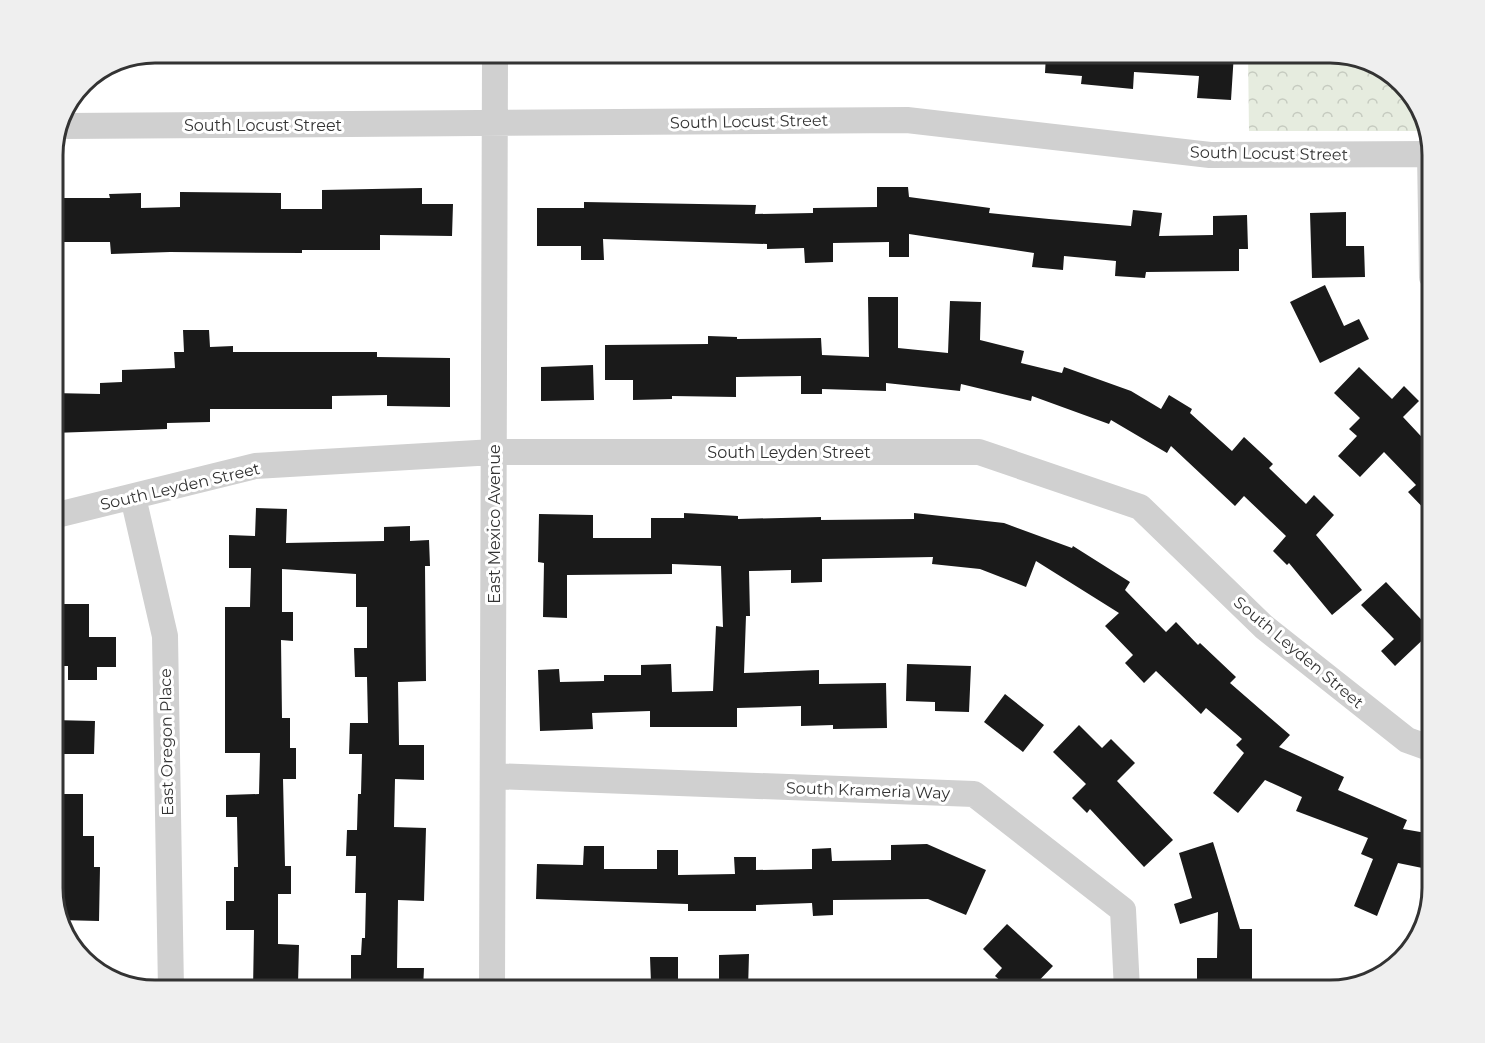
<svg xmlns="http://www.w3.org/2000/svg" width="1485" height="1043" viewBox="0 0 1485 1043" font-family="Montserrat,sans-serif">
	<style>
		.park { fill: url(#park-crowns) }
		.building { fill: #1a1a1a }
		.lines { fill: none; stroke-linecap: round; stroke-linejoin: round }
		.minor { stroke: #d0d0d0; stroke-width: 26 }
		.labels { text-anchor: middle; stroke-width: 6; stroke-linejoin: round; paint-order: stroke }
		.street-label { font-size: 16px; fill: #333; stroke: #fff }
		.rim { fill: none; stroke: #333; stroke-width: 3 }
	</style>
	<defs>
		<pattern id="park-crowns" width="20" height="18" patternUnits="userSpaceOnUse" patternTransform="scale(1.5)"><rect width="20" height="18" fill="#e6ecdf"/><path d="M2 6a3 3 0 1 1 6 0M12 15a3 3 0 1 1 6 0" fill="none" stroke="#c6cbc0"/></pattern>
	</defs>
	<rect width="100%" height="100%" fill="#fff"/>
	<path class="park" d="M1248,53C1319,53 1407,45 1427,131H1249Z"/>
	<path class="building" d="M1234,53L1231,100L1197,98L1199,76L1134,72L1133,89L1081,84L1082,76L1045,73L1046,54Z
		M877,187H908L909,197L990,208L989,213L1049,219L1131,226L1133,210L1162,213L1159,236L1213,235V216L1247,215L1248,249H1239V271L1146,272L1145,278L1115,276L1116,261L1064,256L1063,270L1032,267L1034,253L909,234V257H889V242L833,243V262L805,263L804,248L767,249V244L603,239L604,260H581V246H537V208H584V202L756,205L755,214L813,213V208L877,207Z
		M422,188V204H453L452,236L380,235V250H302V253L170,252L111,254L110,242H53V198H110L109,194L141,193V208L180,207V192L281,193V209H322V190Z
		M1346,212V246H1364L1365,277L1312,278L1310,213Z
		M1325,285L1344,326L1359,319L1369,339L1320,363L1290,302Z
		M868,297H898V348L948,353L950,301L981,302L980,340L1024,351L1021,363L1062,373L1064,367L1131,391L1161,409L1169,395L1192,409L1190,413L1232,451L1244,437L1273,464L1269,468L1306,504L1314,495L1334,515L1316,535L1362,590L1332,615L1289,563L1287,565L1273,551L1286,536L1244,496L1235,506L1171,446L1167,453L1111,420L1109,424L1032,396L1031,401L961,384L960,391L886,383V391L822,389V394H801V376L736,377V397L672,396V399L633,400V380H605V345L708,344V336L737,337V339L821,338L822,355L869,357Z
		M183,330H209L210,347L233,346V352H377V357L450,358V407L387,406V395L332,396V409H210V422L167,423V429L53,433V393L100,394V383L122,382V370L175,368L174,352H184Z
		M593,365L594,400L541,401V367Z
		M1359,367L1392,399L1404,386L1419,401L1403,417L1432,448V517L1408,492L1416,485L1384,452L1360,477L1338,456L1357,436L1349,429L1360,418L1334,393Z
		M256,508L287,509L286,543L384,541V527L410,526V541L429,540L430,566H425L426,681L398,682L399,745H424V780L395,779L394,827L426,828L424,901L398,900L397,968H424L423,990H363V979H351V955H361L362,938H365L366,893H355L356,856H346L347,830H357L358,794H361L362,754H349L350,723H368L367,677H355L354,648H367V607H356V574L282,569V612H293V641L281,640L282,718H290V748H296V779H283L285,866H291V894H278V944L299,945L298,984H288V990H253L254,930H226V901H234V867H238L237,817H226V795L259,794L260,753H225V607H250L251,568H229V535L255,536Z
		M684,513L738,516V519L821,517V520L914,519V513L1004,523L1072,548L1073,546L1130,582L1125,590L1166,632L1176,622L1198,645L1200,643L1236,677L1230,683L1290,735L1279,747L1344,777L1338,790L1407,820L1403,829L1432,834V870L1398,863L1377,916L1354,906L1373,859L1361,854L1368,838L1296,811L1302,797L1265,780L1238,813L1213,793L1244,753L1236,745L1242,739L1206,708L1201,714L1156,671L1144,683L1125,663L1133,655L1105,626L1119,613L1036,561L1026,587L980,569L932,564L933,557L822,559V582L791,583V570L749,571L750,616H746L744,673L819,670V684L886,683L887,728L833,729V725L801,726V706L737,708V727H650V711L592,713L593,729L540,731L538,670L559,669L560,682L604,681V675H641V665L671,664L672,692L713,691L716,626L723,627L721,566L672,564V574L567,575V618L543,617L544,563L538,562L539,514L593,515V538H651V518H684Z
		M1386,582L1432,631L1395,666L1381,651L1394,639L1361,605Z
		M53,604H89V637H116V667H97V680H68V666H53Z
		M907,664L971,666L969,712L935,711V702L906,701Z
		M1005,694L1044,725L1023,752L984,722Z
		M53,720L95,721L94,754H53Z
		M1079,725L1102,748L1111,739L1135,763L1117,781L1173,840L1144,867L1090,809L1087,813L1072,798L1086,784L1053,752Z
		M53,794H83V836H94V867H100L99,921L60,920L61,858H53Z
		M1213,842L1240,929H1252V990H1197V958H1217L1218,912L1180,924L1174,904L1192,898L1179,853Z
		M927,844L986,870L966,915L928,899L833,900V915L813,916L812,903L756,905V911H688V904L536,899L537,864L583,865L584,846H604V869H657V850H678V875L735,874L734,857H756V870L812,869V849L831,848L832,861L891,860V845Z
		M1007,924L1053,966L1030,990H1011L995,976L1002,968L983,949Z
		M749,954L748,990H719V955Z
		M650,957H678V982L651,983Z"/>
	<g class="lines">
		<path class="minor" d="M63,126L907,120L1210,155L1432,154
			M1430,154L1432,277
			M133,497L165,636L171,990
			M53,516L255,466L494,452H979L1140,507L1264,627L1407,740L1432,749
			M493,776L974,794L1123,910L1127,990
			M492,990L495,58"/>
	</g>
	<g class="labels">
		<g class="street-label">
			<text transform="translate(749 121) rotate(-1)" y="6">South Locust Street</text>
			<text x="263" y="131">South Locust Street</text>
			<text transform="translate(1269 153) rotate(1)" y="6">South Locust Street</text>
			<text x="789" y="458">South Leyden Street</text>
			<text transform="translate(180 486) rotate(-13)" y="6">South Leyden Street</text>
			<text transform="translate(494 524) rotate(-90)" y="6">East Mexico Avenue</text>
			<text transform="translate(1299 652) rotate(40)" y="6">South Leyden Street</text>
			<text transform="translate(166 742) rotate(-91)" y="6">East Oregon Place</text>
			<text transform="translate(868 790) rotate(2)" y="6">South Krameria Way</text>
		</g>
	</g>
	<path d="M0 0H1485V1043H0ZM155 63H1330A92 92 0 0 1 1422 155V888A92 92 0 0 1 1330 980H155A92 92 0 0 1 63 888V155A92 92 0 0 1 155 63Z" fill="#efefef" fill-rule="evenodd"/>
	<path class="rim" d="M155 63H1330A92 92 0 0 1 1422 155V888A92 92 0 0 1 1330 980H155A92 92 0 0 1 63 888V155A92 92 0 0 1 155 63Z"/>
</svg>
